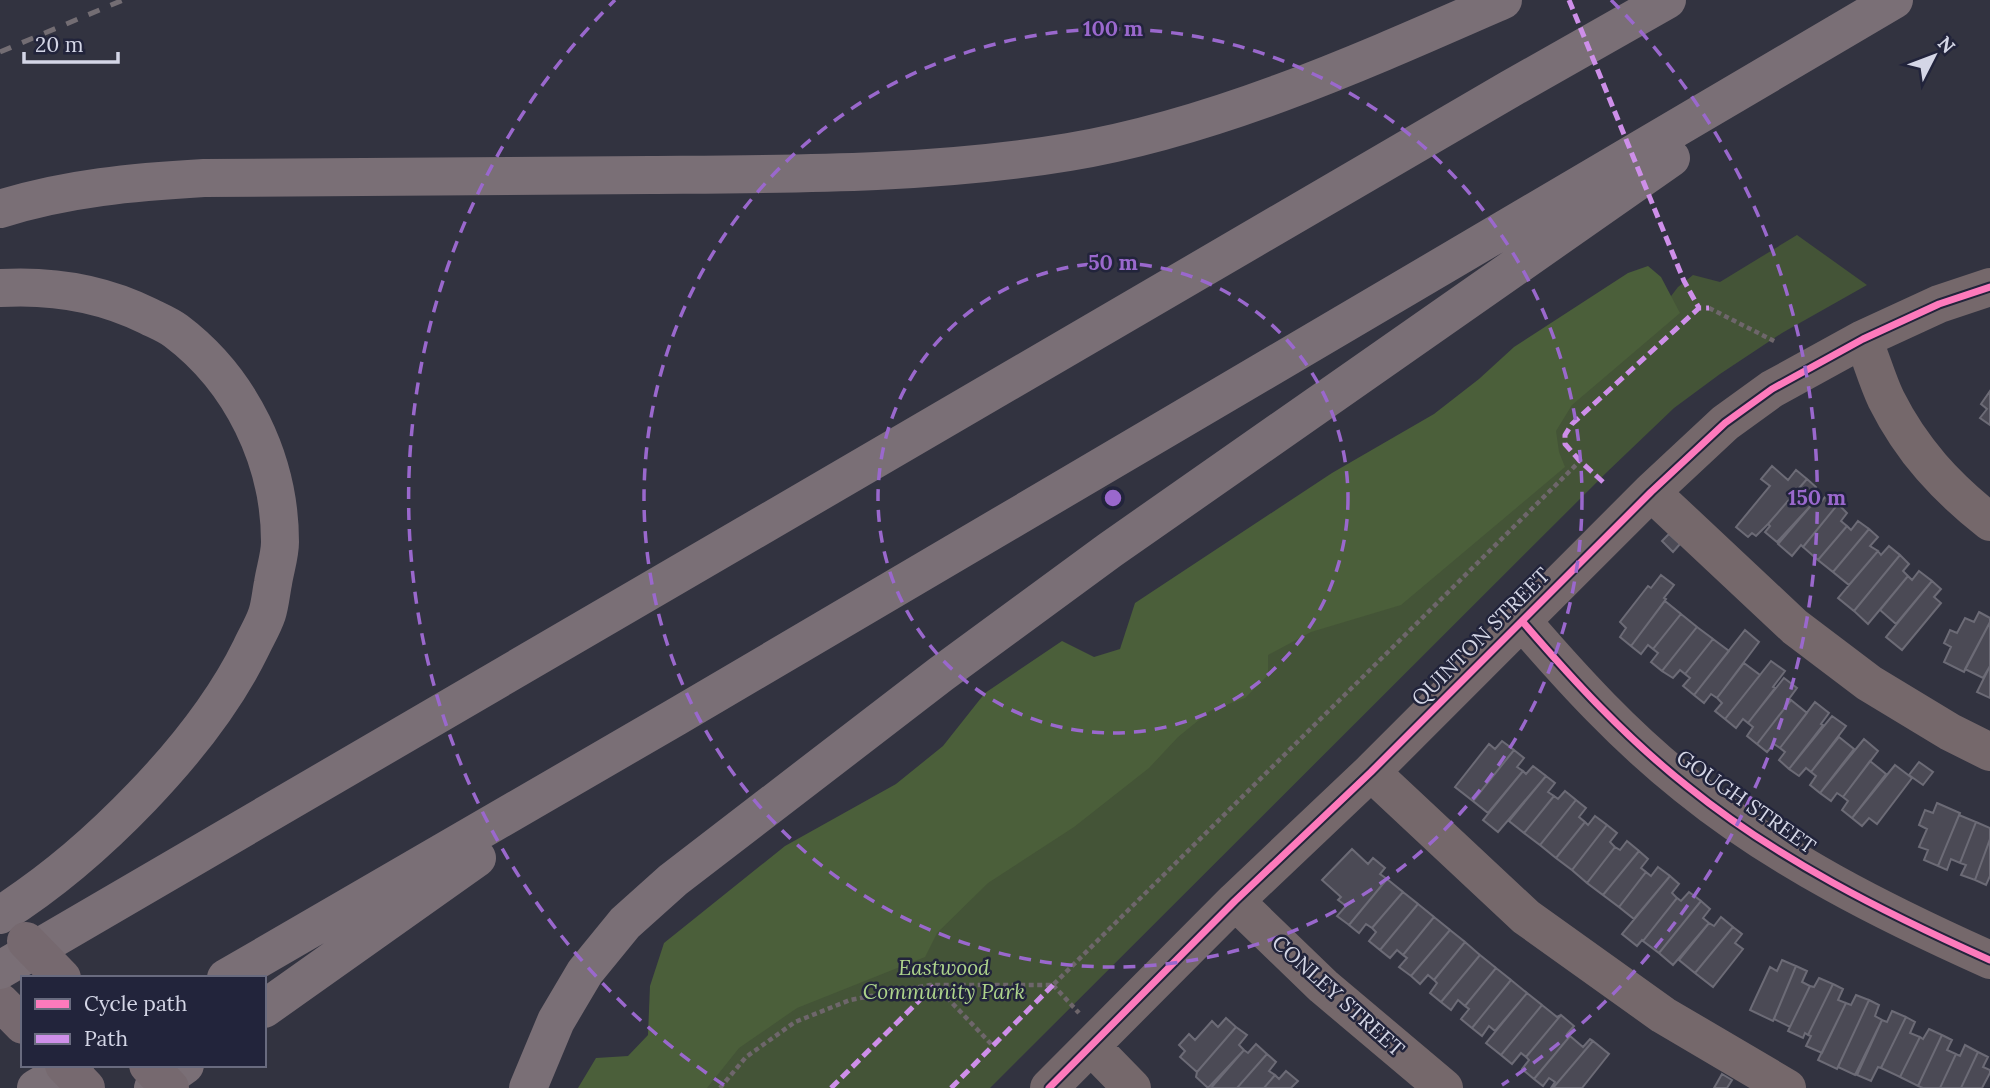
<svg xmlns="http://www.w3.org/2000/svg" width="1990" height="1088" viewBox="0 0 1990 1088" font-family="Lora,serif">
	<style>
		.green { fill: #445437 }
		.forest { fill: #4b5f3a }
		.building { fill: #4b4a55; stroke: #6c6b76; stroke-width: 2 }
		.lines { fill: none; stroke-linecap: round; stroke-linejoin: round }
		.path { stroke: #6e666b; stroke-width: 4.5; stroke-dasharray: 5 3.5; stroke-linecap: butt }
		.minor { stroke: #75686b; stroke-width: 38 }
		.major { stroke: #76696f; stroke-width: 38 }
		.highway { stroke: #7a6f76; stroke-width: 38 }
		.rail { stroke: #736d73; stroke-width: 5; stroke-dasharray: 12 12; stroke-linecap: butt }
		.major-bridge { stroke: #76696f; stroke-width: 38 }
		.quiet { stroke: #ce8fe9; stroke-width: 5; stroke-dasharray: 10 5; stroke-linecap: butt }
		.cycleway-casing { stroke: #22243b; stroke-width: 11 }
		.cycleway { stroke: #fd7abc; stroke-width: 7 }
		.ring { fill: none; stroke: #9a68cd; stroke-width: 3.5; stroke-dasharray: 12 9 }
		.labels { text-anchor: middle; stroke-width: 5; stroke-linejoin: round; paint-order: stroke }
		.street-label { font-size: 21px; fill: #d4d6e6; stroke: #22243b }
		.park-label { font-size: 21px; font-style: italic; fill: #add38b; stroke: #22243b }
		.centre { fill: #9a68cd; stroke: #22243b; stroke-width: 3.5 }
		.ring-label { font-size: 21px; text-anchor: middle; font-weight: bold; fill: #9a68cd; stroke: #22243b; stroke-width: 5; stroke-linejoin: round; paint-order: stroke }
	</style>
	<rect width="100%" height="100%" fill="#323340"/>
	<path class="green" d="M1797,235L1867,285L1782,333L1720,374L1674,408L1607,472L990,1088H662L1646,329L1678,287L1693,275L1720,282Z"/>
	<path class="forest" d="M1648,266L1661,277L1680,313L1572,405L1556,431L1559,452L1565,467L1401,605L1311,632L1268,655V675L1245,698L1210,711L1178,737L1149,768L1074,827L988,883L937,933L925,957L797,1008L739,1048L707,1088H578L596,1058L628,1056L648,1035L650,986L664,943L785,846L896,784L943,746L985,693L1062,641L1094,657L1120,649L1135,603L1332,473L1434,414L1479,379L1514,347L1628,273Z"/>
	<path class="building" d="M1990,391V425L1980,418L1987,409L1981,404Z
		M1772,466L1788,480L1796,470L1807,479L1768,524L1756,536L1752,533L1748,537L1736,527L1770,486L1761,479Z
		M1807,479L1816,487L1809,495L1815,501L1777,542L1765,532L1770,526L1768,524Z
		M1827,495L1838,504L1803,547L1801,545L1792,556L1778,544L1815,501L1819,504Z
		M1838,504L1847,513L1841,521L1847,526L1818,560L1803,547Z
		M1858,521L1869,529L1833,572L1818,560L1847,526L1851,530Z
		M1869,529L1878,537L1870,546L1878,551L1849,585L1833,572Z
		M1669,534L1680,544L1673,552L1662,541Z
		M1889,546L1900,555L1854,611L1838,598L1878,551L1881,555Z
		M1900,555L1909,564L1903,571L1908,576L1868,624L1854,611Z
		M1919,571L1932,581L1896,624L1880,610L1908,576L1912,580Z
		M1661,575L1674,585L1664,598L1666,599L1631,646L1620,637L1626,628L1620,622L1648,586L1651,588Z
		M1932,581L1941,589L1934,597L1941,603L1902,650L1886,637Z
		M1665,601L1681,614L1653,649L1648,645L1641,654L1631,646Z
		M1979,612L1990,618V622L1964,672L1944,662L1951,647L1944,643L1950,630L1957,633L1965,618L1974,622Z
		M1681,614L1697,627L1662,671L1651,662L1658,653L1653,649Z
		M1990,622V666L1983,678L1965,669Z
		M1697,627L1713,639L1685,674L1680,670L1673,678L1662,671Z
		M1745,630L1759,642L1717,698L1711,694L1704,703L1694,695Z
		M1713,639L1729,651L1694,695L1683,686L1690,678L1685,674Z
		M1771,661L1785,671L1773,687L1775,688L1748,723L1743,719L1736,728L1725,719Z
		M1744,663L1760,675L1725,719L1715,711L1722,703L1717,698Z
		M1990,666V698L1977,692Z
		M1784,678L1797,688L1789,699L1791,700L1757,744L1747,736L1753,727L1748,723Z
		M1791,700L1807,713L1780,748L1774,744L1767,752L1757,744Z
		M1815,702L1829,713L1821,724L1823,725L1789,769L1779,760L1785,752L1780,748Z
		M1832,716L1846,726L1811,772L1806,768L1799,776L1789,769Z
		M1839,737L1854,749L1820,793L1810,785L1816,776L1811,772Z
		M1864,739L1878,751L1843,797L1837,793L1831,801L1820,793Z
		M1502,741L1514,750L1473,801L1455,787L1489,744L1495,749Z
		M1514,750L1524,758L1517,767L1523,771L1488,813L1473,801Z
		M1870,761L1886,774L1852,818L1842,810L1848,801L1843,797Z
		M1919,762L1933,772L1923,785L1909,775Z
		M1895,765L1912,778L1877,824L1869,818L1862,826L1852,818Z
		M1533,766L1546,776L1498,832L1483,820L1523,771L1526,774Z
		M1546,776L1555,783L1548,792L1554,796L1524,833L1509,821Z
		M1565,791L1576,800L1540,845L1524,833L1554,796L1558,799Z
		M1576,800L1586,808L1579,817L1585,822L1556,858L1540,845Z
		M1937,803L1960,813L1938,866L1924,860L1928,850L1919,847L1927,829L1919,825L1925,810L1933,813Z
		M1959,815L1976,822L1960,863L1951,859L1947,870L1938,866Z
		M1595,816L1607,825L1572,870L1556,858L1585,822L1588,825Z
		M1976,822L1990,828V839L1975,880L1961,875L1966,865L1960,863Z
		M1607,825L1617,833L1610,842L1615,847L1587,883L1572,870Z
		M1990,839V876L1986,885L1975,880Z
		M1627,841L1639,851L1603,895L1587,883L1615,847L1620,850Z
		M1352,849L1368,864L1373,858L1385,868L1380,874L1387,879L1349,925L1337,916L1346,906L1338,900L1341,897L1322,880Z
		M1639,851L1648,859L1641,868L1646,872L1619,907L1603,895Z
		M1658,867L1670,876L1634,919L1619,907L1646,872L1651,876Z
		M1670,876L1679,884L1672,893L1677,898L1643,941L1642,940L1637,946L1622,934Z
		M1387,879L1403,892L1372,928L1366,924L1359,933L1349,925Z
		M1403,892L1418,904L1380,950L1369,941L1376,932L1372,928Z
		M1689,892L1701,901L1659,953L1643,941L1677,898L1681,901Z
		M1701,901L1710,909L1703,918L1709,923L1673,965L1659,953Z
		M1418,904L1434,917L1403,955L1397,950L1390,958L1380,950Z
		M1434,917L1450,930L1411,976L1399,967L1407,958L1403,955Z
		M1721,917L1733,927L1695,973L1679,960L1709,923L1714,926Z
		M1733,927L1742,934L1735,943L1743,949L1713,987L1695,973Z
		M1450,930L1465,942L1434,980L1428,975L1420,984L1411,976Z
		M1465,942L1480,955L1441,1002L1430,993L1437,983L1434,980Z
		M1480,955L1496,968L1465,1006L1458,1000L1451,1010L1441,1002Z
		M1782,960L1796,966L1773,1021L1750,1010L1770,967L1777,971Z
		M1796,966L1807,971L1802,982L1810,986L1790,1027L1774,1019Z
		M1496,968L1511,980L1472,1028L1461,1019L1469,1009L1465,1006Z
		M1819,978L1833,984L1808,1035L1805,1033L1803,1038L1788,1031L1810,986L1814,987Z
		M1511,980L1527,993L1495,1031L1489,1026L1482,1036L1472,1028Z
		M1833,984L1843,989L1838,1000L1846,1003L1822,1053L1806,1046L1811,1036L1808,1035Z
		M1527,993L1542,1005L1501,1055L1486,1043Z
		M1856,995L1869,1000L1837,1069L1818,1060L1846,1003L1851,1005Z
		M1869,1000L1879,1005L1875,1016L1882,1020L1855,1075L1838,1067Z
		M1542,1005L1557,1017L1561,1015L1526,1057L1521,1053L1512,1064L1501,1055Z
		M1892,1011L1906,1017L1881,1068L1878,1067L1871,1081L1857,1075L1882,1020L1887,1022Z
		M1561,1015L1574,1026L1567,1034L1570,1036L1534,1079L1522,1069L1529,1060L1526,1057Z
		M1906,1017L1915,1022L1910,1033L1920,1037L1900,1077L1881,1068Z
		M1226,1018L1236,1027L1197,1072L1180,1057L1185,1051L1179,1045L1189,1034L1195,1040L1212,1021L1218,1027Z
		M1236,1027L1247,1035L1239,1045L1244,1050L1208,1088L1196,1077L1197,1072Z
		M1929,1029L1942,1035L1918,1086L1900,1077L1920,1037L1923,1039Z
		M1942,1035L1952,1040L1947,1050L1956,1054L1940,1088H1923L1918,1086Z
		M1570,1036L1583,1047L1590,1039L1593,1041L1553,1088H1551L1555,1082L1549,1078L1543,1086L1534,1079Z
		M1593,1041L1609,1054L1582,1088H1553Z
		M1256,1044L1267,1054L1237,1088H1211L1244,1050L1248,1053Z
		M1965,1045L1978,1052L1961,1088H1940L1956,1054L1960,1056Z
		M1978,1052L1988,1057L1983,1067L1990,1070V1073L1982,1088H1961Z
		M1267,1054L1276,1062L1269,1071L1275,1075L1264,1088H1237Z
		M1286,1071L1298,1081L1291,1088H1264L1275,1075L1279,1079Z
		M1722,1074L1732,1080L1727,1088H1714Z"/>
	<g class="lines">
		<path class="path" d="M1709,308L1776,342
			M935,985L993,1046
			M1053,985L1079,1013
			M720,1088L746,1057L795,1022L850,1000L930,985H1053L1580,461"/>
		<path class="minor" d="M1863,339C1871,358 1877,380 1886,399C1912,451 1946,487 1990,522
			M1651,492L1795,627L1869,683L1950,732L1990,752
			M1522,621C1573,680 1625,737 1687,786C1777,859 1885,913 1990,960
			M1371,772L1526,917L1663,1015L1787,1088
			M1235,901L1323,986L1444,1088
			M1091,1046L1132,1088
			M1049,1088L1235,901L1371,772L1651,492L1725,423L1772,389L1863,339L1939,304L1990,287"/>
		<path class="major" d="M0,1002L23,1025"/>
		<path class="highway" d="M0,209C67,188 134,182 204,178C352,177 501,176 650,175C790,174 931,175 1069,152C1218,127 1366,60 1503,0
			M0,288C52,285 102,293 148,316C158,321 168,325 176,331C241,380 280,460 280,542C280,555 275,570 273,583C271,593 270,605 267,614C263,626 256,637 251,648C203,746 92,857 0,915
			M0,970L1510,89L1667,0
			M226,978L676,717L1894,0
			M264,1009L477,858
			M36,1088L75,1065
			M153,1088L185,1065
			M528,1088L556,1021L585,972L625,923L673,880L941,674L1110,550L1671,158"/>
		<path class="rail" d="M0,52L123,0"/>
		<path class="major-bridge" d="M26,941L62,978
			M64,1065L86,1088
			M148,1065L170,1088"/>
		<path class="quiet" d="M1569,0L1684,281L1699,308
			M1603,482L1580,461L1565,444V435L1572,424L1699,308H1709
			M831,1088L935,985
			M951,1088L1053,985"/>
		<defs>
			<path id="cycleway" d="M1522,621C1573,680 1625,737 1687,786C1777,859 1885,913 1990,960
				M1049,1088L1235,901L1371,772L1651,492L1725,423L1772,389L1863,339L1939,304L1990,287"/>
		</defs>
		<use href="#cycleway" class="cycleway-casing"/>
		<use href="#cycleway" class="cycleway"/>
	</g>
	<g class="ring">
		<circle cx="1113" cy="498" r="235"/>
		<circle cx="1113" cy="498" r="469"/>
		<path d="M724 1085A704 704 0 0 1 615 0M1611 0A704 704 0 0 1 1502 1085"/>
	</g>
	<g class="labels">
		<g class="street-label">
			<text transform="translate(1481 637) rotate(-45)" y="7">QUINTON STREET</text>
			<text transform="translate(1746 802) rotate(35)" y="7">GOUGH STREET</text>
			<text transform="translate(1338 996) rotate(42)" y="7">CONLEY STREET</text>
		</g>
		<g class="park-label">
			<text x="944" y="975">Eastwood<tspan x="944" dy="24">Community Park</tspan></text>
		</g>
	</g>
	<circle cx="1113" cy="498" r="10" class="centre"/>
	<g class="ring-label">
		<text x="1113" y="36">100 m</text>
		<text x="1113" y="270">50 m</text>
		<text x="1817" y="505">150 m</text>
	</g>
	<rect x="21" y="976" width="245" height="91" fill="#22243b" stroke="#696b7f" stroke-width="2"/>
	<rect x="35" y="999" width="35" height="10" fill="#fd7abc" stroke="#696b7f" stroke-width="2"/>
	<text x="84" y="1011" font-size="21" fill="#d4d6e6">Cycle path</text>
	<rect x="35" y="1034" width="35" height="10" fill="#ce8fe9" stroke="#696b7f" stroke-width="2"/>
	<text x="84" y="1046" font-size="21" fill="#d4d6e6">Path</text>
	<g transform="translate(1934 56) rotate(48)" stroke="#22243b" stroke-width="5" paint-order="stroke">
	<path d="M0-5L12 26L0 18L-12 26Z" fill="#d4d6e6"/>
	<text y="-10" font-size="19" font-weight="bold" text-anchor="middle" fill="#d4d6e6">N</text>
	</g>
	<path d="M24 52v10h94v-10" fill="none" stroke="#d4d6e6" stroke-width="3.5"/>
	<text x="35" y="52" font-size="21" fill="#d4d6e6" stroke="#22243b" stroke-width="5" paint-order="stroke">20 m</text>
</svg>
